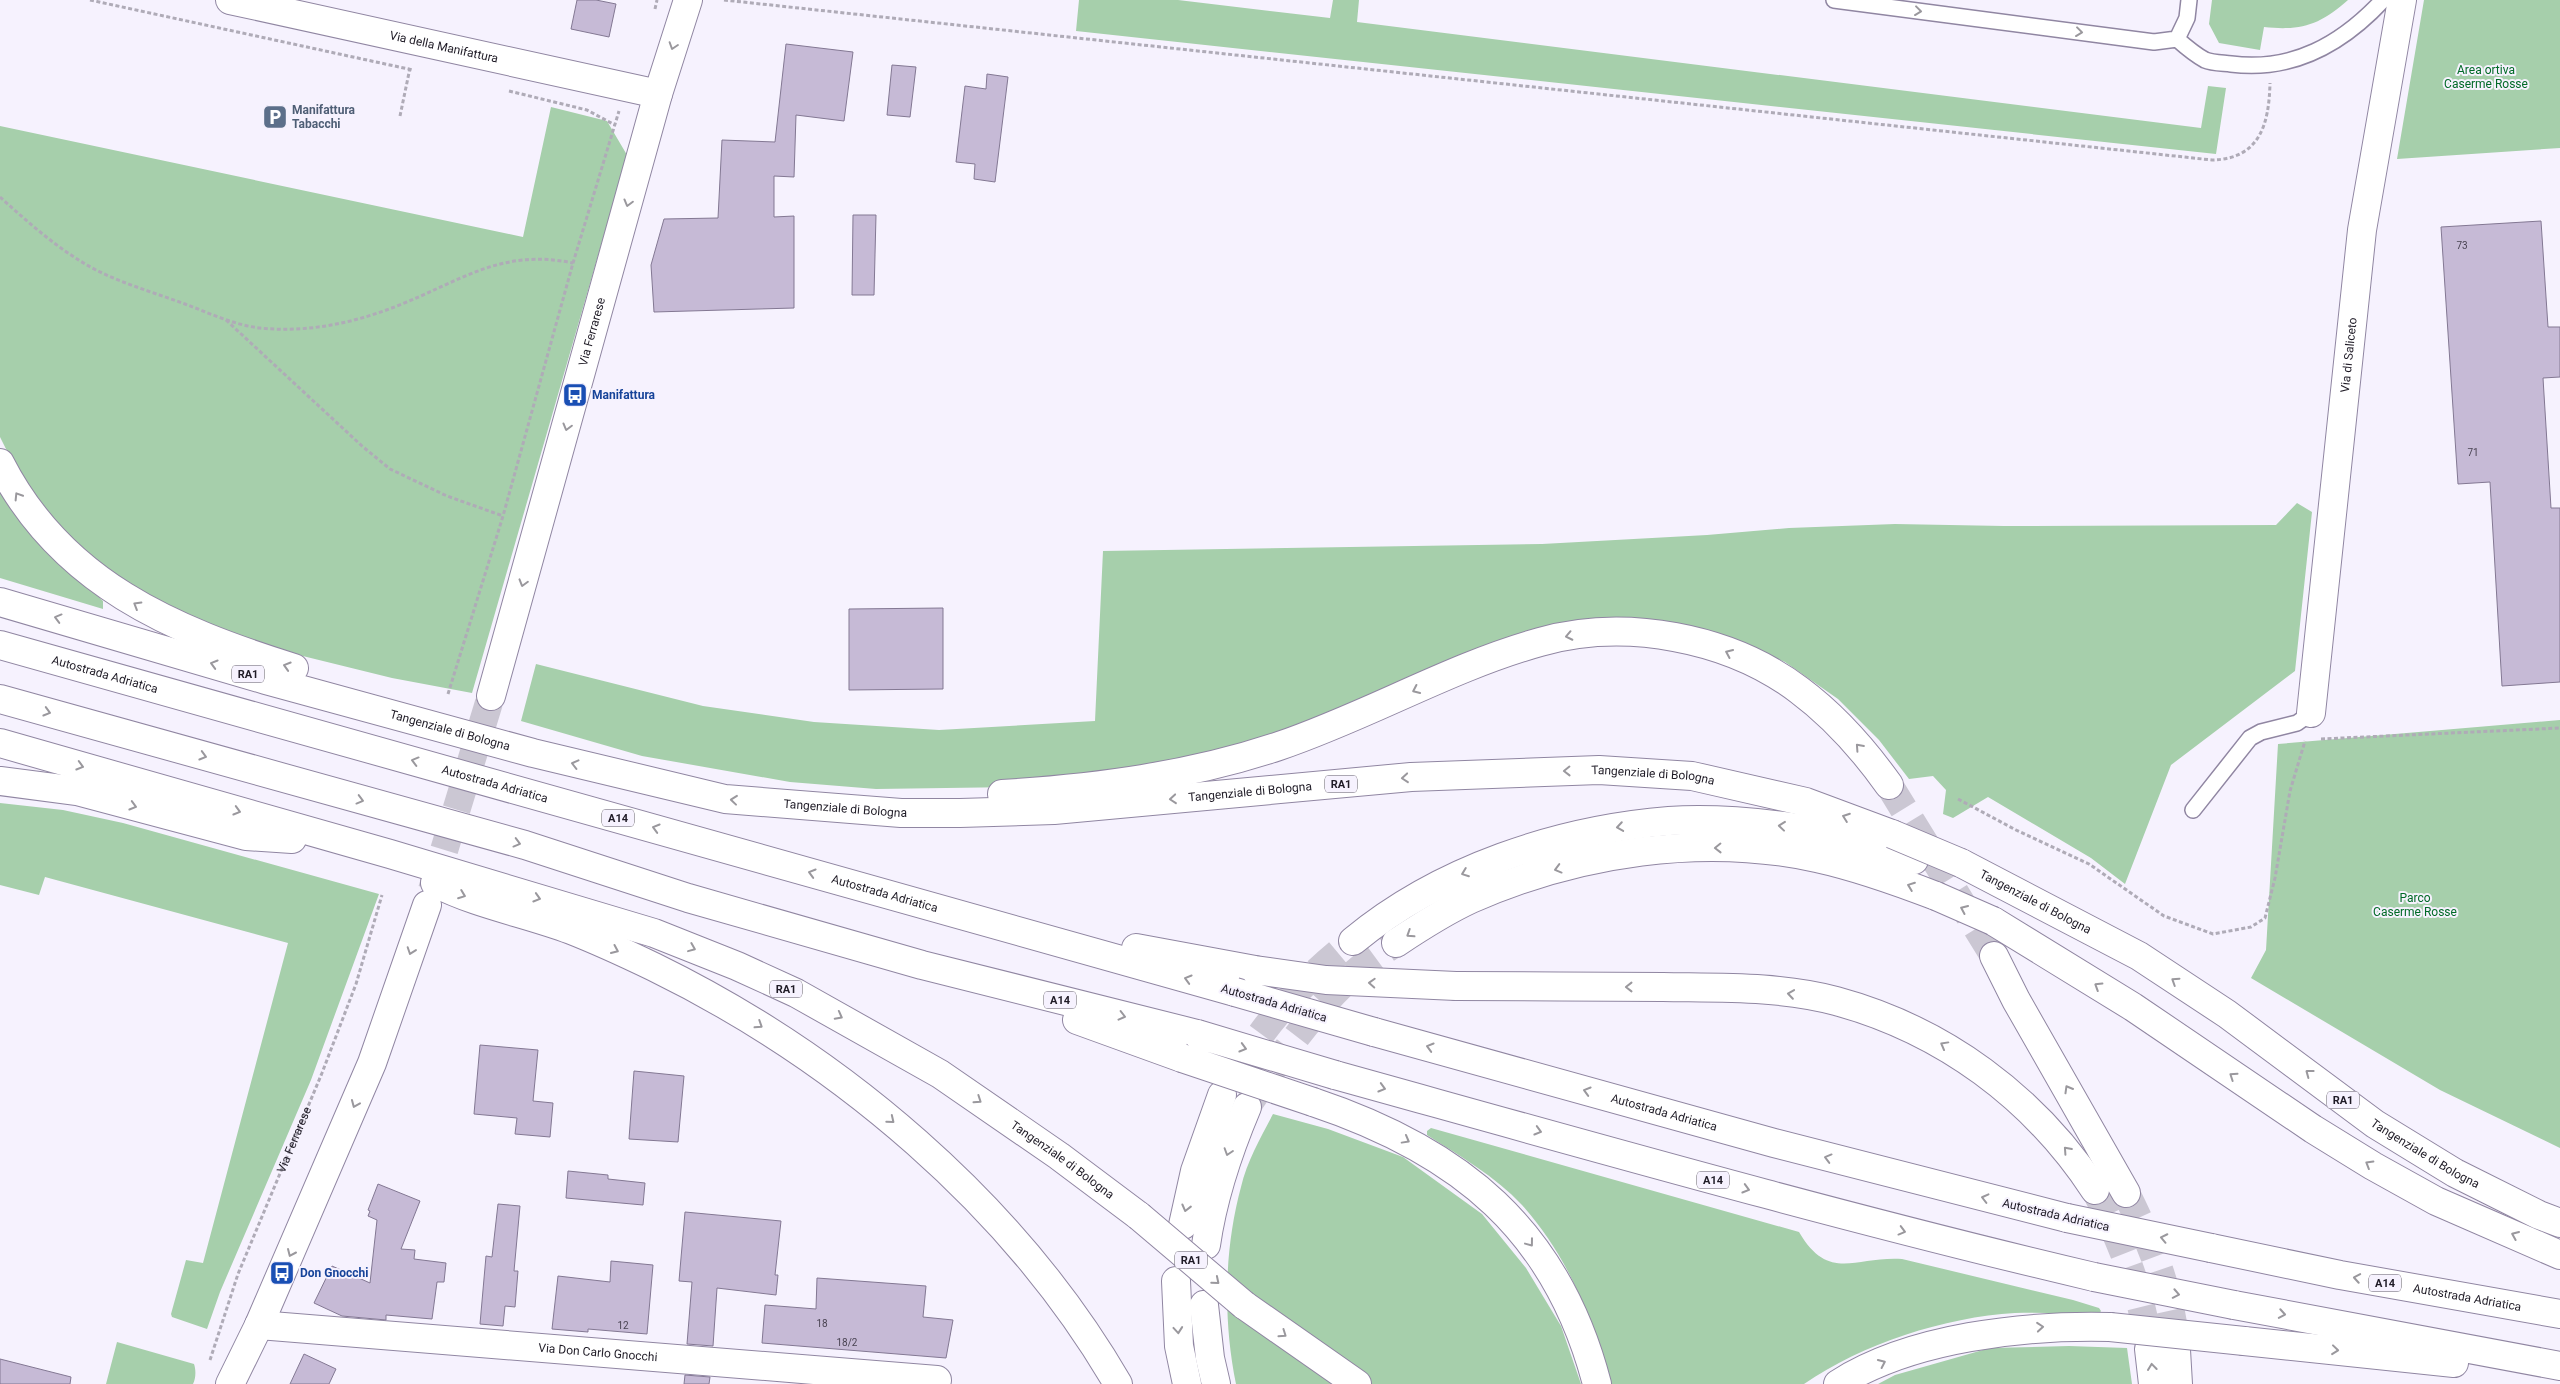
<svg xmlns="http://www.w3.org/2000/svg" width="2560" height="1384" viewBox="0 0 2560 1384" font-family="Roboto,sans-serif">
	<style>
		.green { fill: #a6cfab }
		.building { fill: #c6bad6; stroke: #837893 }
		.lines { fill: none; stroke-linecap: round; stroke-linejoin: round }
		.secondary-tunnel { stroke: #cbc7d3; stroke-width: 28; stroke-dasharray: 28 14; stroke-linecap: butt }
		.highway-tunnel { stroke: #cbc7d3; stroke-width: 28; stroke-dasharray: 28 14; stroke-linecap: butt }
		.lane-casing { stroke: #9086a2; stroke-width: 18 }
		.street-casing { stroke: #9086a2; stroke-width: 30 }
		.secondary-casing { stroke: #9086a2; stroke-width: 30 }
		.highway-casing { stroke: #9086a2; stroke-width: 30 }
		.path { stroke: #afabb7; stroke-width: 3; stroke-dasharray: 4 2.5; stroke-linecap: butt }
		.lane { stroke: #fff; stroke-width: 15 }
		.street { stroke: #fff; stroke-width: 28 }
		.secondary { stroke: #fff; stroke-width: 28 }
		.highway { stroke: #fff; stroke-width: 28 }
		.highway-bridge-casing { stroke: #9086a2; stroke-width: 30; stroke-linecap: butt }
		.highway-bridge { stroke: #fff; stroke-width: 28 }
		.oneway { stroke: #9a989d }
		.labels { text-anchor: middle; stroke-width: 4; stroke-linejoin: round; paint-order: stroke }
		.number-label { font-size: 10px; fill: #494352 }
		.shield { fill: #f6f2fe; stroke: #605c67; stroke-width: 1 }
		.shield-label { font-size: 11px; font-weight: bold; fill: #1f1b26 }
		.street-label { font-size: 12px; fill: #1f1b26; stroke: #f6f2fe }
		.park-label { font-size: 12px; fill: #006a27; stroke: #f6f2fe }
		.service-label { font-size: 12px; font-weight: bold; fill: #4e5e75; stroke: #f6f2fe; text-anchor: start }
		.transit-label { font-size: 12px; font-weight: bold; fill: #164399; stroke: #f6f2fe; text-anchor: start }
	</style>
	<rect width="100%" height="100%" fill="#f6f2fe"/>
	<path class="green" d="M1079,0H1178L1330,18L1333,0H1359L1357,22L2201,128L2208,86L2226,88L2216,154L1076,31Z
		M2212,0H2348C2320,25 2301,31 2264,27L2260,50L2219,43L2209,24Z
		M2424,0H2560V148L2397,159Z
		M551,107L607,121L627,155L472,693L392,678L250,643L171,609L116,576L63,533L17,471L0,437V126L523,237Z
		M0,487L42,544L103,601V609L0,578Z
		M2297,503L2312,512L2295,671L2171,765L2125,884L2091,858L1988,797L1953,818L1943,814L1946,790L1933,776L1909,779L1879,740L1838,699L1785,662L1735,640L1629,622L1392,691L1223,753L1016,787L876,789L790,782L642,756L521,721L536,664L703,706L814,722L939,730L1095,721L1103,551L1542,544L1707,535L1789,528L1895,524L2004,526L2276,525Z
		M2560,720V1148L2440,1090L2251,978L2266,950L2278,744Z
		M0,803L63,810L123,823L379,894L311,1080L220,1292L207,1329L172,1317L171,1314L186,1260L203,1263L288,943L45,877L39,895L0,885Z
		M1273,1114L1328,1129L1403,1157L1482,1214L1526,1268L1561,1326L1581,1384H1236C1223,1320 1224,1250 1241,1187C1247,1161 1261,1137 1273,1114Z
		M1431,1128L1799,1232C1829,1283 1855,1256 1902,1259L2073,1300L2099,1308L2101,1311L2099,1314C2071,1314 2042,1312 2015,1313C1945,1317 1862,1344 1804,1384H1610C1594,1320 1567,1255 1522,1205C1496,1177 1460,1156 1427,1135V1131Z
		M117,1342L194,1364C196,1370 196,1378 193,1384H106Z
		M2069,1346L2127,1348L2132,1384H1878L1895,1375L1990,1348Z"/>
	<path class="building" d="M577,0H596L616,4L609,37L571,29Z
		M786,44L853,52L844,121L796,115L794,177L774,176V217L794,216V308L654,312L651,265L664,219L718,218L722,140L775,142Z
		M892,65L916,67L910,117L887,115Z
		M987,74L1008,77L995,182L974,179L975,164L956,162L965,86L986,89Z
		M853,215H876L874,295H852Z
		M2541,221L2548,327H2560V377L2543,378L2551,508H2560V682L2502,686L2490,482L2458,484L2441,227Z
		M943,608V689L849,690V609Z
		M480,1045L538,1050L533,1101L553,1103L550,1137L515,1134L517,1118L474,1114Z
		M634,1071L684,1076L678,1142L629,1139Z
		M568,1171L608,1175V1179L645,1183L643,1205L566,1198Z
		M378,1184L420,1201L401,1249L415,1250L414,1259L446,1263L444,1282H437L432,1319L386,1315V1320L342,1316L314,1303L332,1266L370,1283L377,1220L368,1216L370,1211L368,1210Z
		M498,1204L520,1206L514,1271H518L515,1307L505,1306L503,1326L480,1324L486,1256L492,1257Z
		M685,1212L781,1221L775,1275H778L776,1295L717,1288L713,1346L687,1344L692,1282L679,1281Z
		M611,1261L653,1265L647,1334L588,1329V1332L552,1329L558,1276L610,1282Z
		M817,1278L926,1286L923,1317L953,1320L946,1358L762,1343L765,1305L816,1309Z
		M304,1354L336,1369L329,1384H290Z
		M0,1359L71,1377L70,1384H0Z
		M685,1375L710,1377L709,1384H684Z"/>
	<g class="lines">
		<path class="secondary-tunnel" d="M432,890L491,696"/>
		<path class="highway-tunnel" d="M1889,785L1994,956
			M1238,1069C1268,1018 1307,977 1353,941
			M1248,1105C1287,1047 1335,978 1396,943
			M2095,1190C2121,1241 2142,1291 2149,1349
			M2126,1193C2150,1241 2173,1295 2176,1350"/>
		<defs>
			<path id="lane" d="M1834,0L2154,42L2177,39L2187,18L2189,0
				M2177,39C2186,47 2194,54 2205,60C2212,63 2223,63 2231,64C2293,72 2342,44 2383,0
				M2193,810L2250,738L2261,732L2297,723L2311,713"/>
			<g id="street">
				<path id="s2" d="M230,0L658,94"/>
				<path id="s3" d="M2311,713L2362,230L2402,0"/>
				<path id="s4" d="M259,1325L937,1380"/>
			</g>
			<g id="secondary">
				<path id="s5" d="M491,696L658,94L688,0"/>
				<path d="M230,1384L259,1325L372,1063L427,905"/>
			</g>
			<g id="highway">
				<path d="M0,463C61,583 172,630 294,668"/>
				<path id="s6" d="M0,602L266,680L533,753L725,799L901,813H960L1054,810L1411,777L1599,770L1692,776L1806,802L1892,834"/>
				<path id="s7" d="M0,645L1235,992"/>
				<path d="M0,699L525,845L688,898L922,965L1197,1034"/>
				<path id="s8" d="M0,743L390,854L654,933L737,966L796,993L940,1074L1059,1156L1139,1216"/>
				<path d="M0,781L77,791L246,836L292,839"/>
				<path d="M1002,794C1096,788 1190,776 1279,746C1368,716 1450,667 1540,642C1625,618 1729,637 1799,690C1834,716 1864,750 1889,785"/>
				<path id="s9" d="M1961,863L2139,956L2227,1014L2375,1124L2455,1173L2539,1215L2560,1223"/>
				<path d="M435,883C478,905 526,913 571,930C599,941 627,954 654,967C840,1058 1014,1205 1118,1384"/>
				<path d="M1993,921L2133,1007L2313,1129L2373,1166L2436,1201L2560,1255"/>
				<path d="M1353,941C1440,869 1558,830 1669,821C1711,818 1756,822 1798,828C1837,833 1876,848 1914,860"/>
				<path d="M1396,943C1420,927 1445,911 1471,899C1577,852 1703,833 1817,858C1858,867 1897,881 1936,896"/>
				<path d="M1136,948L1255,970"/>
				<path d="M1994,956L2016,1000L2126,1193"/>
				<path d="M1456,986C1525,986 1594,987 1663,987C1719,988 1781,986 1836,1001C1943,1030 2034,1097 2095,1190"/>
				<path d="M1077,1020L1182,1058"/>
				<path id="s10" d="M1374,1032L1774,1143L2067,1218"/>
				<path d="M1335,1075C1587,1145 1839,1217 2094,1277"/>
				<path d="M1313,1102C1460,1151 1557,1230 1597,1384"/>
				<path d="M1183,1225L1195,1171L1222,1095"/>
				<path d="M1206,1245C1213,1196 1228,1152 1247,1107"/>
				<path id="s11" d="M2211,1248L2340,1275L2560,1314"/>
				<path d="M1176,1281L1179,1346L1187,1384"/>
				<path d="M1204,1305L1210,1358L1216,1384"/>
				<path d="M1244,1305L1357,1384"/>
				<path d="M2234,1305L2560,1366"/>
				<path d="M2244,1341L2454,1363"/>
				<path d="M2149,1349L2153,1384"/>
				<path d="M2176,1350L2178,1384"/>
				<path d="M1838,1384C1911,1337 2025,1325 2110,1327"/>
			</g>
		</defs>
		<use href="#lane" class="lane-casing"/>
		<use href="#street" class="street-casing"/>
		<use href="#secondary" class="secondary-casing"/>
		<use href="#highway" class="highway-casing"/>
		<g class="path">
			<path d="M90,0L413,70"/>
			<path d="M724,0L2212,160C2260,159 2269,124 2270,83"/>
			<path d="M655,9L657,0"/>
			<path d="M509,91L587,110L615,125"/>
			<path d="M400,116L410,68"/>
			<path d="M0,197C30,224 60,251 96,270C124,284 155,293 185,304C209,313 234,325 260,328C307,333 354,323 397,306C461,281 501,248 573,263"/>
			<path d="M226,320L362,446L390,469L447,496L503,516"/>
			<path d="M448,694L503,516L573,263L619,111"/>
			<path d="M2321,739L2560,728"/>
			<path d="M1958,799L2016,830L2089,864L2164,916L2213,934L2251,927L2265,918L2275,878L2290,791L2305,741"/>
			<path id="s1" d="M210,1360L238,1274L322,1073L356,984L382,895"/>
		</g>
		<use href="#lane" class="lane"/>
		<use href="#street" class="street"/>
		<use href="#secondary" class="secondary"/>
		<use href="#highway" class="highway"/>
		<defs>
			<path id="highway-bridge" d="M1892,834L1961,863
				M1936,896L1993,921
				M1255,970L1326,980L1456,986
				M1235,992L1374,1032
				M1197,1034L1335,1075
				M1182,1058L1313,1102
				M1139,1216L1244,1305
				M2067,1218L2211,1248
				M2094,1277L2234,1305
				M2110,1327L2244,1341"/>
		</defs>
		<use href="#highway-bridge" class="highway-bridge-casing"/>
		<use href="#highway-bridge" class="highway-bridge"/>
	</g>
	<defs><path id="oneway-chevron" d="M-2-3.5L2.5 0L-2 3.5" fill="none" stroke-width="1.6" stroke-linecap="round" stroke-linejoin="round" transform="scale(1.25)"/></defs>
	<g class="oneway">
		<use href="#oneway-chevron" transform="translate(1918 11) rotate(7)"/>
		<use href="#oneway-chevron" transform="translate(2079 32) rotate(7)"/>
		<use href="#oneway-chevron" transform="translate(673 46) rotate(108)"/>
		<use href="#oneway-chevron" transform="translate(628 203) rotate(105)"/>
		<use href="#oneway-chevron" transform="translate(567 427) rotate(105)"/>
		<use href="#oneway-chevron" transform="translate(18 496) rotate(-122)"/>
		<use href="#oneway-chevron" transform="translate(523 583) rotate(106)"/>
		<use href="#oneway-chevron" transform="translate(137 605) rotate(-149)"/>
		<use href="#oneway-chevron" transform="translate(58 618) rotate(-165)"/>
		<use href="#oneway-chevron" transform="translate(1569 636) rotate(168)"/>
		<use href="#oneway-chevron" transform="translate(1729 653) rotate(-156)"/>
		<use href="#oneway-chevron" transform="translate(214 664) rotate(-164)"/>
		<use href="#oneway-chevron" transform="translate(287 666) rotate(-163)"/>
		<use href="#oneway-chevron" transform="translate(1416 690) rotate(155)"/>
		<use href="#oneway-chevron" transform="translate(47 712) rotate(16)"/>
		<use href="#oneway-chevron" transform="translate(1859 747) rotate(-132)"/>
		<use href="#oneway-chevron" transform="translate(203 756) rotate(16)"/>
		<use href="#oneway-chevron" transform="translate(415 761) rotate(-165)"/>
		<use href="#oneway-chevron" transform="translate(575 764) rotate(-166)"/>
		<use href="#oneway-chevron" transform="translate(80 766) rotate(16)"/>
		<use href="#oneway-chevron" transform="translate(1567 771) rotate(179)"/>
		<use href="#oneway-chevron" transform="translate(1405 778) rotate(175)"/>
		<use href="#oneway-chevron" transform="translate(1173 799) rotate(175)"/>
		<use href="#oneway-chevron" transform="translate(360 800) rotate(15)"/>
		<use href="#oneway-chevron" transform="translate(734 800) rotate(-174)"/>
		<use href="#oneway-chevron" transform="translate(133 806) rotate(16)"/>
		<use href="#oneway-chevron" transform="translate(237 811) rotate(16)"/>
		<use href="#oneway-chevron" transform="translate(1846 817) rotate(-160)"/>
		<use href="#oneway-chevron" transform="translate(1782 826) rotate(-174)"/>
		<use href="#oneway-chevron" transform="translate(1620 827) rotate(171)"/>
		<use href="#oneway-chevron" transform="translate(656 828) rotate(-164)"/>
		<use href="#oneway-chevron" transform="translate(517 843) rotate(15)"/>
		<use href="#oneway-chevron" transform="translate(1718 848) rotate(179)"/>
		<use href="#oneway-chevron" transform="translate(1558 869) rotate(165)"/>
		<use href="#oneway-chevron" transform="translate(812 873) rotate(-164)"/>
		<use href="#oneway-chevron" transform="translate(1465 873) rotate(159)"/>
		<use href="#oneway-chevron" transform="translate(1911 886) rotate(-159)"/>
		<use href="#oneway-chevron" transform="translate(462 895) rotate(21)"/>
		<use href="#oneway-chevron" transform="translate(537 898) rotate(17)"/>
		<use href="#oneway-chevron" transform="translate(1964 909) rotate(-156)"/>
		<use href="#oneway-chevron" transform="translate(1410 934) rotate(147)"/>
		<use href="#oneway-chevron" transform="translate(692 948) rotate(22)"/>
		<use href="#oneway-chevron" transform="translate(615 950) rotate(24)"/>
		<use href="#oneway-chevron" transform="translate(411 951) rotate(109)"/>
		<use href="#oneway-chevron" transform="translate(1188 979) rotate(-164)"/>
		<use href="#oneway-chevron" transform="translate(2175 981) rotate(-147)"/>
		<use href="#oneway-chevron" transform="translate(1372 983) rotate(-177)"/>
		<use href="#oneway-chevron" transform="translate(2098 986) rotate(-148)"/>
		<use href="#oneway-chevron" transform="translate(1629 987) rotate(-180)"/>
		<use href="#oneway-chevron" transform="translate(1791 994) rotate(-172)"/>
		<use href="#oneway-chevron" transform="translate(839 1016) rotate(28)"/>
		<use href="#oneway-chevron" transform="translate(1122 1016) rotate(14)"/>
		<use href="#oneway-chevron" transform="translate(759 1025) rotate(33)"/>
		<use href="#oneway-chevron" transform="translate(1944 1045) rotate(-151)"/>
		<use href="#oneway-chevron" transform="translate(1430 1047) rotate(-164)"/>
		<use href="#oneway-chevron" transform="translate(1243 1048) rotate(16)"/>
		<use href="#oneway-chevron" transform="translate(2309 1073) rotate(-143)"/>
		<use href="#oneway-chevron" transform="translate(2233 1076) rotate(-146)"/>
		<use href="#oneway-chevron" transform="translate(1382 1088) rotate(16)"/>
		<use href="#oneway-chevron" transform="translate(2068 1089) rotate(-120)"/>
		<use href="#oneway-chevron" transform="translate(1587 1091) rotate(-164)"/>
		<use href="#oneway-chevron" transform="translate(978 1100) rotate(34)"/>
		<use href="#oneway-chevron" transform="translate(355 1104) rotate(113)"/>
		<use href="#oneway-chevron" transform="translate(891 1120) rotate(39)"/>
		<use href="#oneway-chevron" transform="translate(1538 1131) rotate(16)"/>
		<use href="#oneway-chevron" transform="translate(1406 1140) rotate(29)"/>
		<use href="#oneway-chevron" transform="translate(2067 1150) rotate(-132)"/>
		<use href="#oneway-chevron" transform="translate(1228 1152) rotate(108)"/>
		<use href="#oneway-chevron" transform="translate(1828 1158) rotate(-165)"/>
		<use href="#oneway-chevron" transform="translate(2369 1164) rotate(-149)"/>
		<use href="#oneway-chevron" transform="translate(1746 1189) rotate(16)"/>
		<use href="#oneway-chevron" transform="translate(1985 1198) rotate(-166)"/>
		<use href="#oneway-chevron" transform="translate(1186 1208) rotate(104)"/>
		<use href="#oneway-chevron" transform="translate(1902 1231) rotate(15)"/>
		<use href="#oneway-chevron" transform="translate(2515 1235) rotate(-157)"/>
		<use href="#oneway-chevron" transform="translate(2164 1238) rotate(-168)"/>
		<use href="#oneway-chevron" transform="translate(1530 1243) rotate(53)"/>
		<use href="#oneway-chevron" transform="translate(291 1253) rotate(114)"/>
		<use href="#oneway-chevron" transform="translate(2357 1278) rotate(-170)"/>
		<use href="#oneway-chevron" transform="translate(1216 1281) rotate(40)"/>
		<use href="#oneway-chevron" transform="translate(2176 1294) rotate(11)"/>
		<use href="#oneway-chevron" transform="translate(2282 1314) rotate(10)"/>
		<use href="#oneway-chevron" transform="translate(2040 1327) rotate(-5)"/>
		<use href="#oneway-chevron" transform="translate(1178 1330) rotate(85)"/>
		<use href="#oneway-chevron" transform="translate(1283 1334) rotate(35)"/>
		<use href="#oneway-chevron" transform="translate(2335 1350) rotate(6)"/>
		<use href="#oneway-chevron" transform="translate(1882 1363) rotate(-25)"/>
		<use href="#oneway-chevron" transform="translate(2152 1367) rotate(-97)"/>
	</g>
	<defs>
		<symbol id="parking-square" viewBox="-11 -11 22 22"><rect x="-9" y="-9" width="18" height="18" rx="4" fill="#5c6f8a" stroke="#f6f2fe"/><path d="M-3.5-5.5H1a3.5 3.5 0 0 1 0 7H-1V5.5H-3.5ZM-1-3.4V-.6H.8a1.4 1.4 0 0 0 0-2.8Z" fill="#fff"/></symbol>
		<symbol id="bus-square" viewBox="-11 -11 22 22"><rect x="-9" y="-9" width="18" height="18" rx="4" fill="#1a4fb4" stroke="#f6f2fe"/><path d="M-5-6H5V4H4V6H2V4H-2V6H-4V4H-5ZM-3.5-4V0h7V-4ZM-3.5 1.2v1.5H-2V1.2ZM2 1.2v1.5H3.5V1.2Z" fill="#fff"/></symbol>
	</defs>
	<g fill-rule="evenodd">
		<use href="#parking-square" x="261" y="103" width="28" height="28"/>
		<use href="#bus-square" x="561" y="381" width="28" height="28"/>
		<use href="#bus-square" x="268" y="1259" width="28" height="28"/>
	</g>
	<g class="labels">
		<g class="number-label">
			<text x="2462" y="249">73</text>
			<text x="2473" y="456">71</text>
			<text x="822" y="1327">18</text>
			<text x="623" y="1329">12</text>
			<text x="847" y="1346">18/2</text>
		</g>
		<g class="shield">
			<rect x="232" y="665.5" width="32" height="17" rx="4"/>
			<rect x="1325" y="775.5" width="32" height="17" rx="4"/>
			<rect x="602" y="809.5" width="32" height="17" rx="4"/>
			<rect x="770" y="980.5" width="32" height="17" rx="4"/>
			<rect x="1044" y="991.5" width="32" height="17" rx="4"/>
			<rect x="2327" y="1091.5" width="32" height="17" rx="4"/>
			<rect x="1697" y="1171.5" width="32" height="17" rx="4"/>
			<rect x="1175" y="1251.5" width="32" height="17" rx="4"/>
			<rect x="2369" y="1274.5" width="32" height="17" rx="4"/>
		</g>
		<g class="shield-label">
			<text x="248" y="678">RA1</text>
			<text x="1341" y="788">RA1</text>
			<text x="618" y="822">A14</text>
			<text x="786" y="993">RA1</text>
			<text x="1060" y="1004">A14</text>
			<text x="2343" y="1104">RA1</text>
			<text x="1713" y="1184">A14</text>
			<text x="1191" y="1264">RA1</text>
			<text x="2385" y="1287">A14</text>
		</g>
		<g class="street-label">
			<text dy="4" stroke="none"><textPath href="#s2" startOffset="219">Via della Manifattura</textPath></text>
			<text dy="4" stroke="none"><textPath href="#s5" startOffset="378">Via Ferrarese</textPath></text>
			<text dy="4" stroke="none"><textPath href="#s3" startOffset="360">Via di Saliceto</textPath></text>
			<text dy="4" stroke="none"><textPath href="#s7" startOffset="109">Autostrada Adriatica</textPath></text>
			<text dy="4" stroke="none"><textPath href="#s6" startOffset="468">Tangenziale di Bologna</textPath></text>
			<text dy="4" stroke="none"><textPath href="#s6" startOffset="1682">Tangenziale di Bologna</textPath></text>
			<text dy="4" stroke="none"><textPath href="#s7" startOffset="514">Autostrada Adriatica</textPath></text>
			<text dy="4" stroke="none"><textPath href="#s6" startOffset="1278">Tangenziale di Bologna</textPath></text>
			<text dy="4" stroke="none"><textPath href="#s6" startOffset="872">Tangenziale di Bologna</textPath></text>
			<text dy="4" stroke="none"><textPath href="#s7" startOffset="919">Autostrada Adriatica</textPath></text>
			<text dy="4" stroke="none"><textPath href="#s9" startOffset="84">Tangenziale di Bologna</textPath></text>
			<text transform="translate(1274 1003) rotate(16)" y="4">Autostrada Adriatica</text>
			<text dy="4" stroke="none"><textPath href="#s10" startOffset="301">Autostrada Adriatica</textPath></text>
			<text dy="4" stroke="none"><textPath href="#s1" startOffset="236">Via Ferrarese</textPath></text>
			<text dy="4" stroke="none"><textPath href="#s9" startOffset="549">Tangenziale di Bologna</textPath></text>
			<text dy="4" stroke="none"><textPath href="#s8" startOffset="1150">Tangenziale di Bologna</textPath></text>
			<text transform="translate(2056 1215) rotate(13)" y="4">Autostrada Adriatica</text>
			<text dy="4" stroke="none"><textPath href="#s11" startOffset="261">Autostrada Adriatica</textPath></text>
			<text dy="4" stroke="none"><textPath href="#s4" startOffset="340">Via Don Carlo Gnocchi</textPath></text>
		</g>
		<g class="park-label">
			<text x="2486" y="74">Area ortiva<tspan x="2486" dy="14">Caserme Rosse</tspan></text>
			<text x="2415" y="902">Parco<tspan x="2415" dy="14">Caserme Rosse</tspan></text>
		</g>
		<g class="service-label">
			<text x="292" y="114">Manifattura<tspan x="292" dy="14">Tabacchi</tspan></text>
		</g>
		<g class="transit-label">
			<text x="592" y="399">Manifattura</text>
			<text x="300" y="1277">Don Gnocchi</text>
		</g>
	</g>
</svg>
